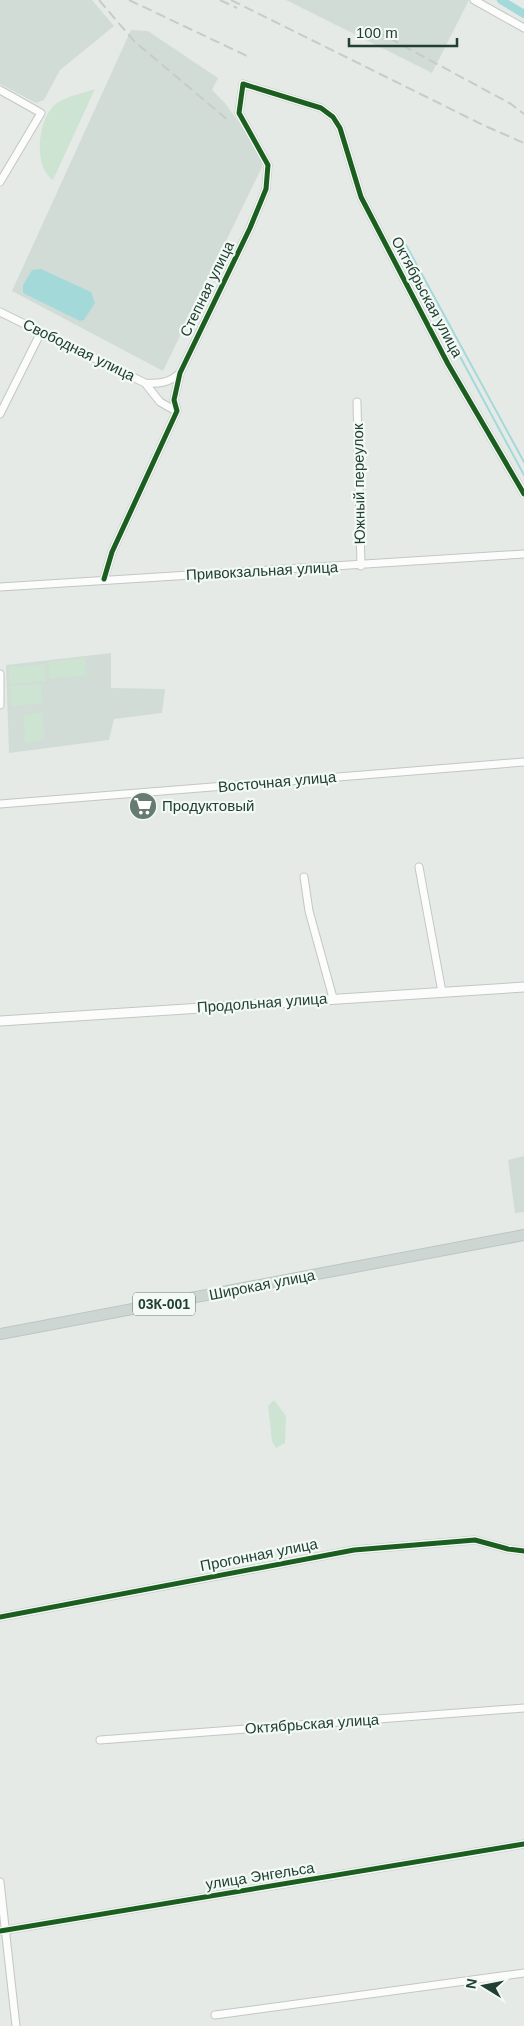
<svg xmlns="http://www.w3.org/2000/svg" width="524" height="2026" viewBox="0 0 524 2026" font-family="Arial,sans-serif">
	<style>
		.built { fill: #d2dcd7 }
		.green { fill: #cde4d2 }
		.water { fill: #a4d9da }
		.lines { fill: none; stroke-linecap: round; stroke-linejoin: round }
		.stream { stroke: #a4d9da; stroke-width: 2 }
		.canal { stroke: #a4d9da; stroke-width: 8 }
		.street-casing { stroke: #c2c7c4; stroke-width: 9 }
		.secondary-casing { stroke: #c0c8c4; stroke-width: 11 }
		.primary-casing { stroke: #bcc6c2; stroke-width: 12 }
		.street { stroke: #fbfcfb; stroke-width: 7 }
		.secondary { stroke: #fbfcfb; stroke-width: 9 }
		.primary { stroke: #cdd6d3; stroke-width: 10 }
		.rail { stroke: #c7cbc9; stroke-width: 2; stroke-dasharray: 10 5; stroke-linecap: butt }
		.cycleway-casing { stroke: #f3f9f5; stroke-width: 8 }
		.cycleway { stroke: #1b5e20; stroke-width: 5 }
		.labels { text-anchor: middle; stroke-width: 4.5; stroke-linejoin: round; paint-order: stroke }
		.shield { fill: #f3f9f5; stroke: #60776d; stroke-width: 1 }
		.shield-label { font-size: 14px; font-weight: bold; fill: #213f33 }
		.street-label { font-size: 15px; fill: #213f33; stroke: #f3f9f5 }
		.poi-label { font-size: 15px; fill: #213f33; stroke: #f3f9f5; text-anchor: start }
	</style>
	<rect width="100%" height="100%" fill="#e5eae7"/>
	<path class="built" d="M0,0H92L114,26L60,70L44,100L36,103L0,84Z
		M286,0H469L432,73Z
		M131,30L148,31L218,78L212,90L225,103L261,154L262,167L163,371L12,291Z
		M111,653V688L165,689L162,713L114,719L109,740L9,753L6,665Z
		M524,1156V1212L515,1213L508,1160Z"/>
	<path class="green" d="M95,89L53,180C32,167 38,116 57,103C67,96 84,93 95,89Z
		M85,658L87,675L50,679L48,662Z
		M45,664L46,681L10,684L9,667Z
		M41,684L42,703L11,706L10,686Z
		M43,712L44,739L25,744L24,715Z
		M274,1400L286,1416L285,1443L276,1448L272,1441L268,1406Z"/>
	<path class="water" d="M41,269L91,292L95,303L84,320L80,321L23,293V285L32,270Z"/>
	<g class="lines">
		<path class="stream" d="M524,462L406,245L402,249L524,475"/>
		<path class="canal" d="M501,0L524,14"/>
		<defs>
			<path id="street" d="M474,0L524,28
				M0,90L41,113L0,182
				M0,312L145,383L160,402L176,411
				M145,383C159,384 169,383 180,373
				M357,402L361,566
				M0,414L41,332
				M104,579L112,552L177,411L174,400L180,373L250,228L266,189L268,165L239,113L243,84L321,108L333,117L340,128L361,197L448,364L524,494
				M0,587L524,554
				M0,674V705
				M0,804L524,762
				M419,867L442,992
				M304,877L309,911L333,998
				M0,1617L354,1550L475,1540L508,1549L524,1551
				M100,1740L524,1708
				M0,1882L16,2026
				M0,1931L524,1844
				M215,2015L524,1973"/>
			<path id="secondary" d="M0,1021L524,987"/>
			<path id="primary" d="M0,1334L524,1235"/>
		</defs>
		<use href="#street" class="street-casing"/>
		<use href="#secondary" class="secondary-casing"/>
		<use href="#primary" class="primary-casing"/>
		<use href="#street" class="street"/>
		<use href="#secondary" class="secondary"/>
		<use href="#primary" class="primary"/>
		<path class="rail" d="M99,0L134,41L229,121
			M129,0L247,56
			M220,0L237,8
			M231,0L483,125L524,143
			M376,31L511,104L524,114"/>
		<defs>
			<path id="cycleway" d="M104,579L112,552L177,411L174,400L180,373L250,228L266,189L268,165L239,113L243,84L321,108L333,117L340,128L361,197L448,364L524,494
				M0,1617L354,1550L475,1540L508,1549L524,1551
				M0,1931L524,1844"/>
		</defs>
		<use href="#cycleway" class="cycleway-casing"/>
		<use href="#cycleway" class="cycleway"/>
	</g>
	<defs>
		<symbol id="supermarket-disc" viewBox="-11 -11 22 22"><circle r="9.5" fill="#667b72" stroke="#f3f9f5"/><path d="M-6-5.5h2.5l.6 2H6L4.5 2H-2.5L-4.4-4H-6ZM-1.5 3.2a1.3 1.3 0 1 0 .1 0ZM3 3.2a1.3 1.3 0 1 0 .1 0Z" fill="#fff"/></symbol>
	</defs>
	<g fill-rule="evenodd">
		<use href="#supermarket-disc" x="127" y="790" width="32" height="32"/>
	</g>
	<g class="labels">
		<rect class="shield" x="133" y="1292.5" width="62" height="23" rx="4"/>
		<g class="shield-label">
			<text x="164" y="1309">03К-001</text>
		</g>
		<g class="street-label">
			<text transform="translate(207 289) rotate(-64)" y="5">Степная улица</text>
			<text transform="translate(427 297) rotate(62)" y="5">Октябрьская улица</text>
			<text transform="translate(79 350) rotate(26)" y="5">Свободная улица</text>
			<text transform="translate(359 484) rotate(-91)" y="5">Южный переулок</text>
			<text transform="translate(262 571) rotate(-3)" y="5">Привокзальная улица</text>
			<text transform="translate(277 782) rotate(-5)" y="5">Восточная улица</text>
			<text transform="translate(262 1003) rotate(-4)" y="5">Продольная улица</text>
			<text transform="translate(262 1285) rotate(-11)" y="5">Широкая улица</text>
			<text transform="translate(259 1555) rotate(-11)" y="5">Прогонная улица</text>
			<text transform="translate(312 1724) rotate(-4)" y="5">Октябрьская улица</text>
			<text transform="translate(260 1876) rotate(-9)" y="5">улица Энгельса</text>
		</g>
		<g class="poi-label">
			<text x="162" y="811">Продуктовый</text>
		</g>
	</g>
	<g transform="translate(484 1986) rotate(280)" stroke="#f3f9f5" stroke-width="4" paint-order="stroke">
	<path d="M0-4L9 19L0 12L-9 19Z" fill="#213f33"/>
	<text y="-8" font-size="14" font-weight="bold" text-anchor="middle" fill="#213f33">N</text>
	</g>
	<path d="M349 38v8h108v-8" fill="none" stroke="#213f33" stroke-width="2.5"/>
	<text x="356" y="38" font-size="15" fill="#213f33" stroke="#f3f9f5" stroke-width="4" paint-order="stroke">100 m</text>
</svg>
